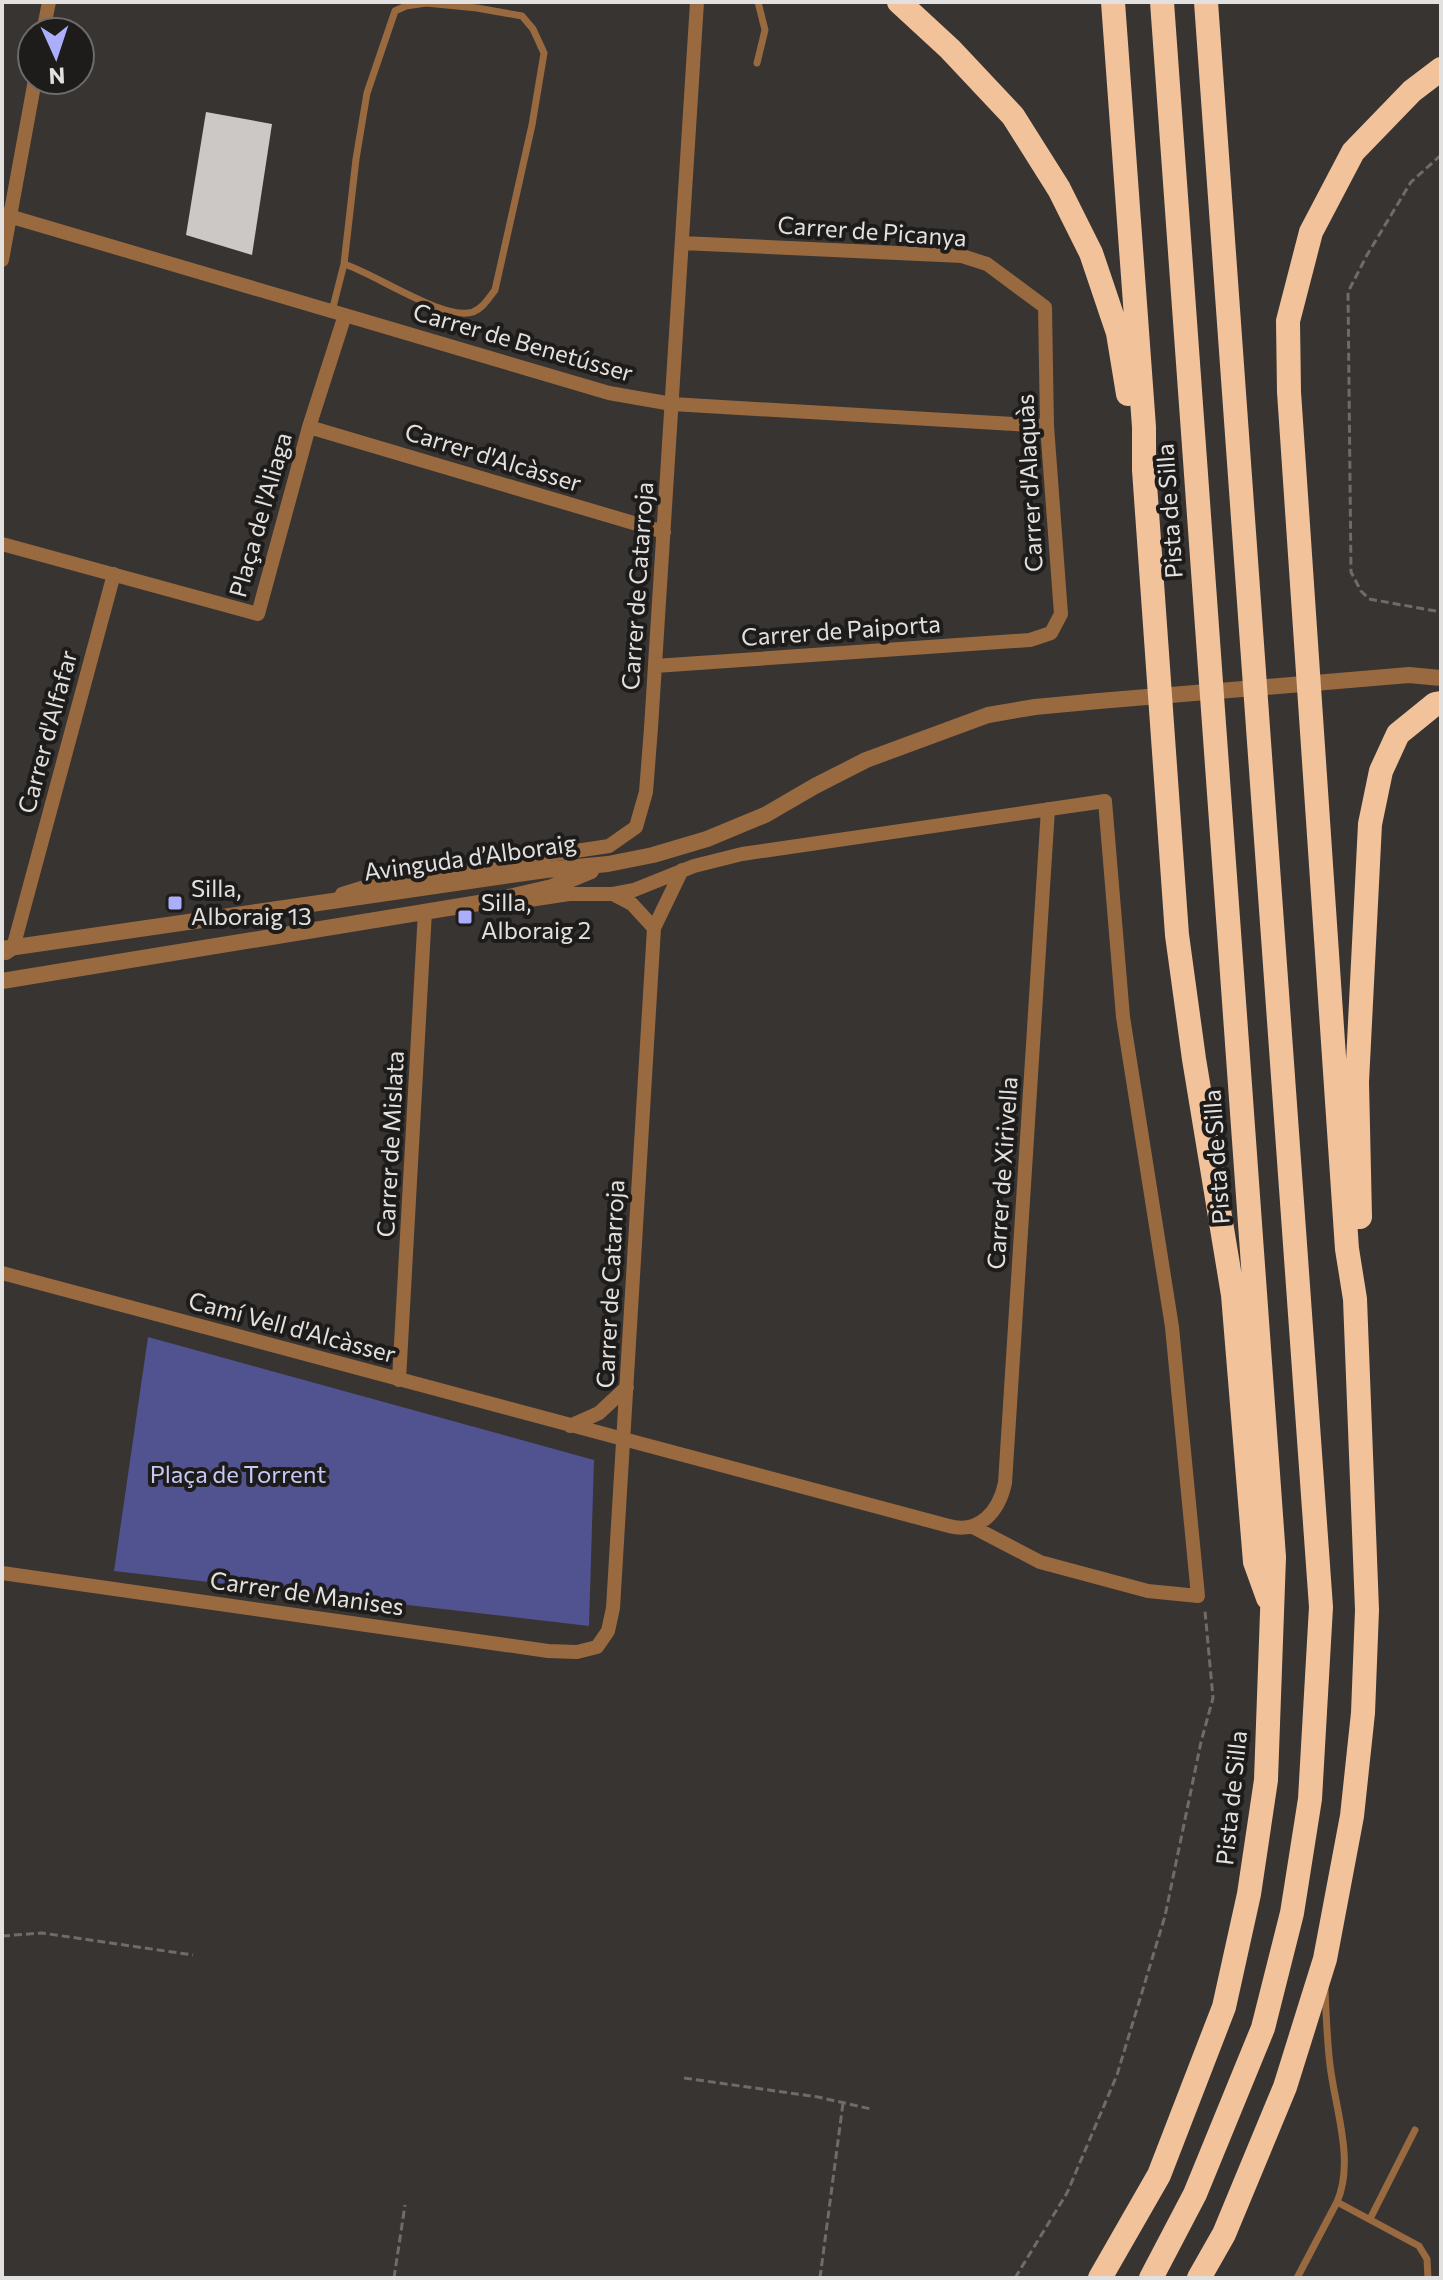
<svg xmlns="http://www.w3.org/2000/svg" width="1443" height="2280" viewBox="0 0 1443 2280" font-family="Commissioner,sans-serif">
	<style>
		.green { fill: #515290 }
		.building { fill: #ccc8c5 }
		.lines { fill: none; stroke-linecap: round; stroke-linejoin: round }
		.path { stroke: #6e6c6a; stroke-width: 3; stroke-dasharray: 8 4; stroke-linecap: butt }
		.service { stroke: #99693f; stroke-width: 7 }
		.minor { stroke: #99693f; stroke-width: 14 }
		.tertiary { stroke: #99693f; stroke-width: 16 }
		.motorway { stroke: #f2c29b; stroke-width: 24 }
		.poi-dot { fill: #abaffb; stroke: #1e1c1b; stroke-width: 3 }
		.labels { text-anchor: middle; stroke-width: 8; stroke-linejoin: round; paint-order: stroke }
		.street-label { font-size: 24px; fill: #e3e1df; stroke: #1e1c1b }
		.poi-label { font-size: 24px; fill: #e3e1df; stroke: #1e1c1b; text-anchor: start }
		.park-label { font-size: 24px; fill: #c6caf7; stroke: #1e1c1b }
	</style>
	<rect width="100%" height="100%" fill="#373432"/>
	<path class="green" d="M148,1337L594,1460L589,1626L114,1571Z"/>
	<path class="building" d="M206,112L272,124L252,255L186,235Z"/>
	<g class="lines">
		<path class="path" d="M1441,155L1411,182L1367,255L1348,292L1351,572L1361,591L1369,599L1441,612
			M2,1936L42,1933L193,1955
			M684,2078L818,2097L871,2109
			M394,2278L405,2205
			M820,2278L843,2103
			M1015,2278L1067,2193L1117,2075L1165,1916L1201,1742L1213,1698L1205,1611"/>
		<path class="service" d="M757,63L765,30L758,2
			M332,311L344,264C374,273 445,322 473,312C483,308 488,299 495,290L532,125L544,53L533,29L522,16L477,8L426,3L406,6L395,11L367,93L356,159L344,264
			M1337,2202L1419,2246L1427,2259L1428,2278
			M1370,2219L1415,2130
			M1297,2278L1337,2202C1355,2161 1335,2108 1330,2065C1327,2040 1326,2014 1325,1989"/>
		<path class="minor" d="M43,32L49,2
			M2,214L609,393L672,404L1047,426
			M2,260L35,80
			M309,427L664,532
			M2,544L258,614L309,427L345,315
			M655,666L1030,640L1051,633L1061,614L1047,426L1045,307L987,264L962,256L682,243
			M342,894L391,879L609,846L636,827L646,792L651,728L697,2
			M613,894L632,904L654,928
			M523,901L569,894H613L634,890L694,866L742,854L1105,801L1123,1017L1172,1327L1198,1596L1148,1591L1040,1562L973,1527
			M6,953L13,948L114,574
			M2,1273L949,1526C980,1534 999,1511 1005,1483L1048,809
			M399,1380L425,911
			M570,1426L599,1413L627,1387
			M2,1573L548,1651L577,1652L597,1647L608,1631L613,1608L654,928L682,870"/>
		<path class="tertiary" d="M2,949L546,870L608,864L653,855L707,839L765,815L815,786L866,760L988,715L1035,707L1099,701L1409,675L1441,678
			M2,981L491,901L552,887L591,871"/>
		<path class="motorway" d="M899,2L950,49L1013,116L1059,189L1091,253L1118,333L1128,394
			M1113,2L1144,427V470L1177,935L1194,1059L1233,1295L1255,1562L1268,1598
			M1360,1217L1357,1082L1370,824L1381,771L1398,734L1435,704L1441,703
			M1100,2278L1159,2175L1224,2007L1249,1894L1266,1780L1274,1557L1162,2
			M1151,2278L1195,2194L1263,2028L1292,1913L1310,1799L1321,1607L1206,2
			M1199,2278L1224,2234L1285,2087L1325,1959L1352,1816L1363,1713L1367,1610L1355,1299L1347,1249L1289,392L1288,321L1311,232L1353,152L1412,91L1441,69"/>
	</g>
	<g class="poi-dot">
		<rect x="167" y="895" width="16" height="16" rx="4"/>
		<rect x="457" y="909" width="16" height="16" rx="4"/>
	</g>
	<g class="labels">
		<g class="street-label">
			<text transform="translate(872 232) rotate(4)" y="8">Carrer de Picanya</text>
			<text transform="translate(523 343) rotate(16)" y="8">Carrer de Benetússer</text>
			<text transform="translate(493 458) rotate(17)" y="8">Carrer d'Alcàsser</text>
			<text transform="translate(1030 483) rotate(-93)" y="8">Carrer d'Alaquàs</text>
			<text transform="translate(1170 511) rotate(-94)" y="8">Pista de Silla</text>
			<text transform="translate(261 515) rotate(-74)" y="8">Plaça de l'Aliaga</text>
			<text transform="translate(638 586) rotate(-86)" y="8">Carrer de Catarroja</text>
			<text transform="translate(841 631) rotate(-4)" y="8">Carrer de Paiporta</text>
			<text transform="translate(48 732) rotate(-75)" y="8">Carrer d'Alfafar</text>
			<text transform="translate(470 858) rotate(-8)" y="8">Avinguda d’Alboraig</text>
			<text transform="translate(391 1144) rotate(-87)" y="8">Carrer de Mislata</text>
			<text transform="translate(1217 1157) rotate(-94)" y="8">Pista de Silla</text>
			<text transform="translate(1003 1173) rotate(-86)" y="8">Carrer de Xirivella</text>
			<text transform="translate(611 1284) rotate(-87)" y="8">Carrer de Catarroja</text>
			<text transform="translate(292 1328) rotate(15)" y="8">Camí Vell d'Alcàsser</text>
			<text transform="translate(307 1594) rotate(8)" y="8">Carrer de Manises</text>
			<text transform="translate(1232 1798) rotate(-84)" y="8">Pista de Silla</text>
		</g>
		<g class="poi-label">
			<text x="191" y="897">Silla,<tspan x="191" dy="28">Alboraig 13</tspan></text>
			<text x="481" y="911">Silla,<tspan x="481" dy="28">Alboraig 2</tspan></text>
		</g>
		<g class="park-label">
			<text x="238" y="1483">Plaça de Torrent</text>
		</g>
	</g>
	<rect width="1443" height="2280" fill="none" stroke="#e3e1df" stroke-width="8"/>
	<g transform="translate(56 56) rotate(177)"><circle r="38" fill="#1e1c1b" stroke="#6d6b69" stroke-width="2"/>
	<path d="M0-6L14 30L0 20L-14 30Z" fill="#abaffb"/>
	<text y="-12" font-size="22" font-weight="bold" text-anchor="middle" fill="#e3e1df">N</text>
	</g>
</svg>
